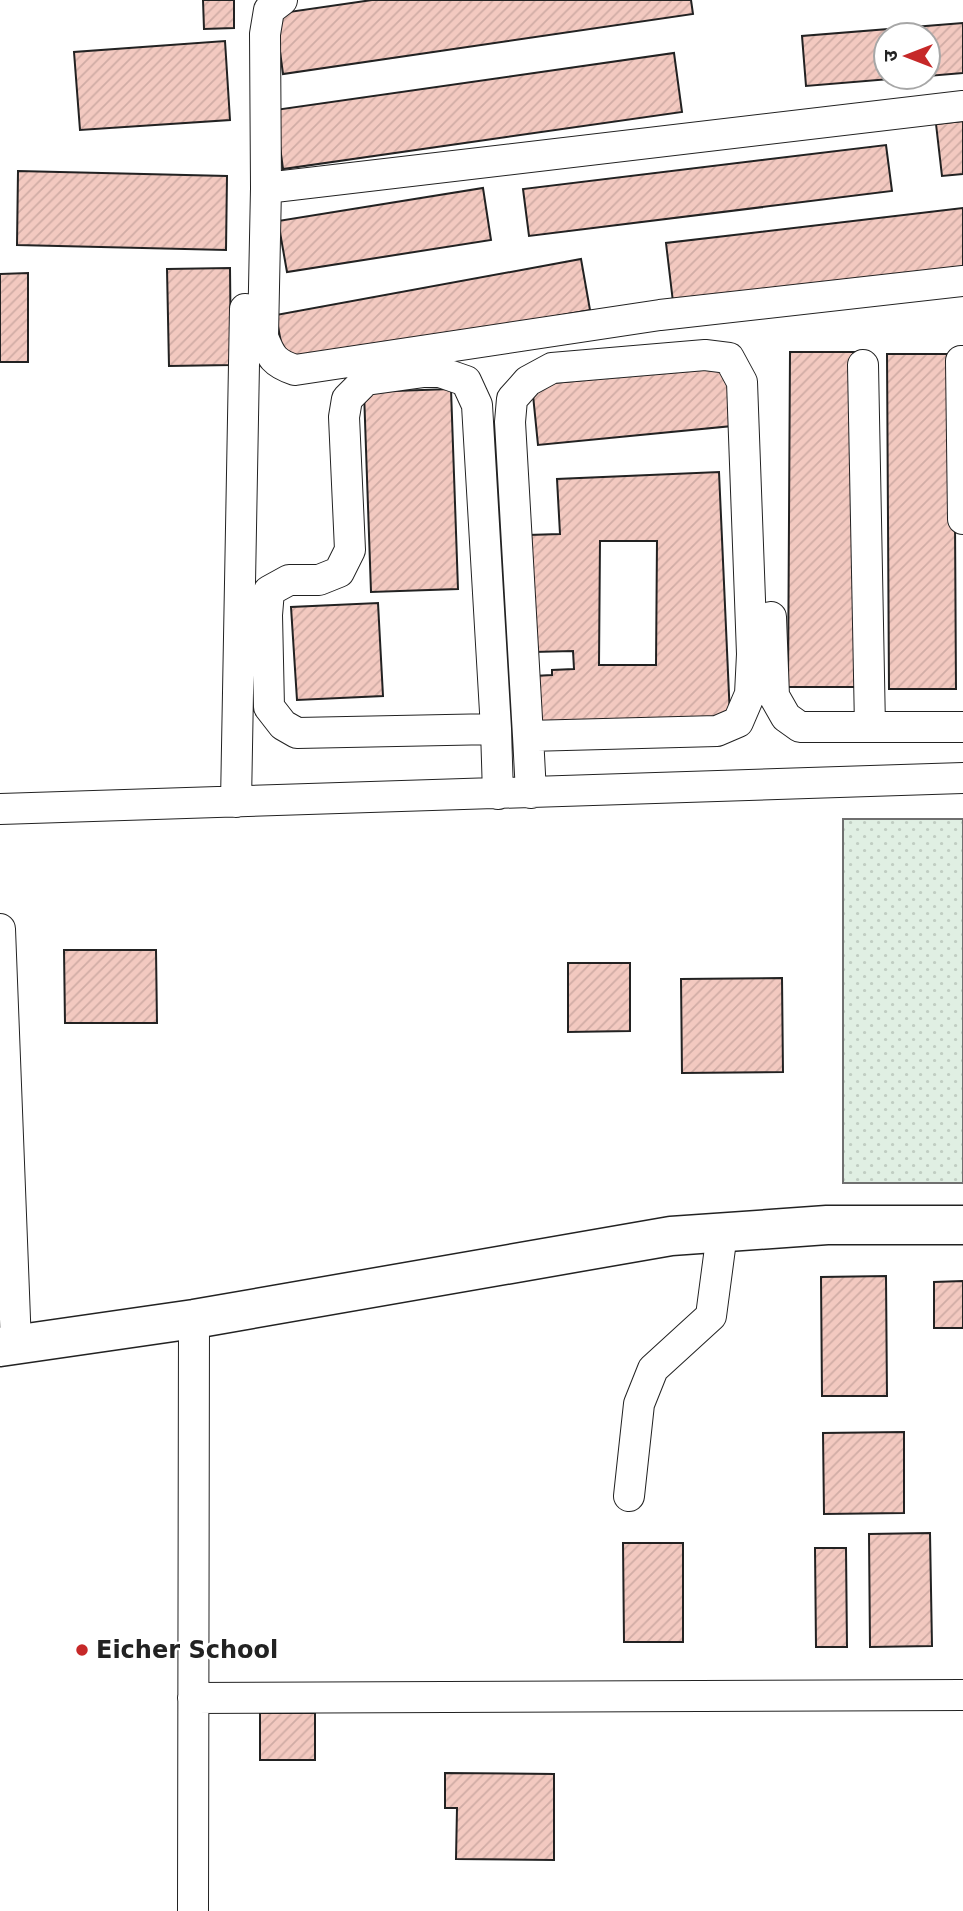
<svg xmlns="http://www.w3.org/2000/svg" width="963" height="1911" viewBox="0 0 963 1911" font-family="'DejaVu Sans','Noto Sans Devanagari',sans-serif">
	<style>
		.grass { fill: url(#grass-dots); stroke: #6f6f6f; stroke-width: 2 }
		.building { fill: url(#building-hatch); stroke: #222; stroke-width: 2; fill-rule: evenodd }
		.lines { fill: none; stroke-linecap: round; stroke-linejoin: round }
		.street-casing { stroke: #222; stroke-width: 32 }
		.secondary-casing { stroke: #222; stroke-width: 41 }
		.street { stroke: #fff; stroke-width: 30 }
		.secondary { stroke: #fff; stroke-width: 38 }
		.poi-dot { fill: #c62828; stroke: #fff; stroke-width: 2.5 }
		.labels { text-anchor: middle; stroke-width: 5; stroke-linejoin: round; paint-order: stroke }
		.poi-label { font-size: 24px; font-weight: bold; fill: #222; stroke: #fff; text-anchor: start }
	</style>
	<defs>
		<pattern id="grass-dots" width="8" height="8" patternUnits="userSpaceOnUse" patternTransform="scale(1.75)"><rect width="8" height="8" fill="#e0efe3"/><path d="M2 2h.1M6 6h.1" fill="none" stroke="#c0cdc2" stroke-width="1.8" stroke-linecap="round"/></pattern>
		<pattern id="building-hatch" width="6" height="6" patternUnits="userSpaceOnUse" patternTransform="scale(1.75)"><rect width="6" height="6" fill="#f3c9c0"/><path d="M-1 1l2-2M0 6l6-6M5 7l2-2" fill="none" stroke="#d0aca5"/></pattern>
	</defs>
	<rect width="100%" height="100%" fill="#fff"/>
	<path class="grass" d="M843,819H963V1183H843Z"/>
	<path class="building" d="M203,0H234V28L204,29Z
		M372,0H691L693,14L283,74L275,14Z
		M963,23V73L928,76V35H886V77H914L806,86L802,36Z
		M225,41L230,120L80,130L74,52Z
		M674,53L682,112L283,169L275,110Z
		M963,121V174L942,176L936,124Z
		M886,145L892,191L529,236L523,189Z
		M18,171L227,176L226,250L17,245Z
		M483,188L491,240L287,272L278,221Z
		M963,208V268L673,302L666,243Z
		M581,259L590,310L285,365L276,315Z
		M230,268L231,365L169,366L167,269Z
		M28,273V362H0V274Z
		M790,352H858L856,687H788Z
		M887,354H954L956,689H889Z
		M726,366L732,426L538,445L532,385Z
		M451,389L458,589L371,592L364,392Z
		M719,472L730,717L536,726L534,676L552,675V670L574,669L573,651L533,652L528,535L560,534L557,479ZM600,541H657L656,665H599Z
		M378,603L383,696L297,700L291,607Z
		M64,950H156L157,1023H65Z
		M568,963H630V1031L568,1032Z
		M782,978L783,1072L682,1073L681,979Z
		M886,1276L887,1396H822L821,1277Z
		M963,1281V1328H934V1282Z
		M904,1432V1513L824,1514L823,1433Z
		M930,1533L932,1646L870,1647L869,1534Z
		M623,1543H683V1642H624Z
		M815,1548H846L847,1647H816Z
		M260,1713H315V1760H260Z
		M445,1773L554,1774V1860L456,1859L457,1808H445Z"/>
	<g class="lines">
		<defs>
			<path id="street" d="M282,0L269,10L265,34L266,188L263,337C271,357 274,363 295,370L660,315L963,281
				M266,188L963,106
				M961,361L963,519
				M863,365L870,727
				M771,617L774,696L786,717L800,727H963
				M496,729L477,405L466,381L440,372H424L366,380L347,399L344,417L350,550L339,572L319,580H289L269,591L267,615L269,707L283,725L297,733L496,729L498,794
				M528,736L717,731L738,722L750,694L752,654L742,382L729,358L705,355L552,368L528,381L512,399L510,422L528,736L531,793
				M236,802L245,309
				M0,809L963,778
				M0,929L16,1345
				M629,1496L639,1404L653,1369L711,1316L722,1233
				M193,1698L963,1695
				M193,1911L194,1319"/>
			<path id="secondary" d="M0,1347L194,1319L671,1236L827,1225H963"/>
		</defs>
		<use href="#street" class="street-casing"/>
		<use href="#secondary" class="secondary-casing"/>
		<use href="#street" class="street"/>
		<use href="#secondary" class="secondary"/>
	</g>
	<circle class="poi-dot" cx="82" cy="1650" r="7"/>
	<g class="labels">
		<g class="poi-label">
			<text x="96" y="1658">Eicher School</text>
		</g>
	</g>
	<g transform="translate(907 56) rotate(270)"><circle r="33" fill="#ffffff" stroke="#a7a7a7" stroke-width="2"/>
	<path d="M0-5L12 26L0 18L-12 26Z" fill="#c62828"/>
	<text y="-10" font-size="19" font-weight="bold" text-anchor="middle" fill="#222222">उ</text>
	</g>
</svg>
